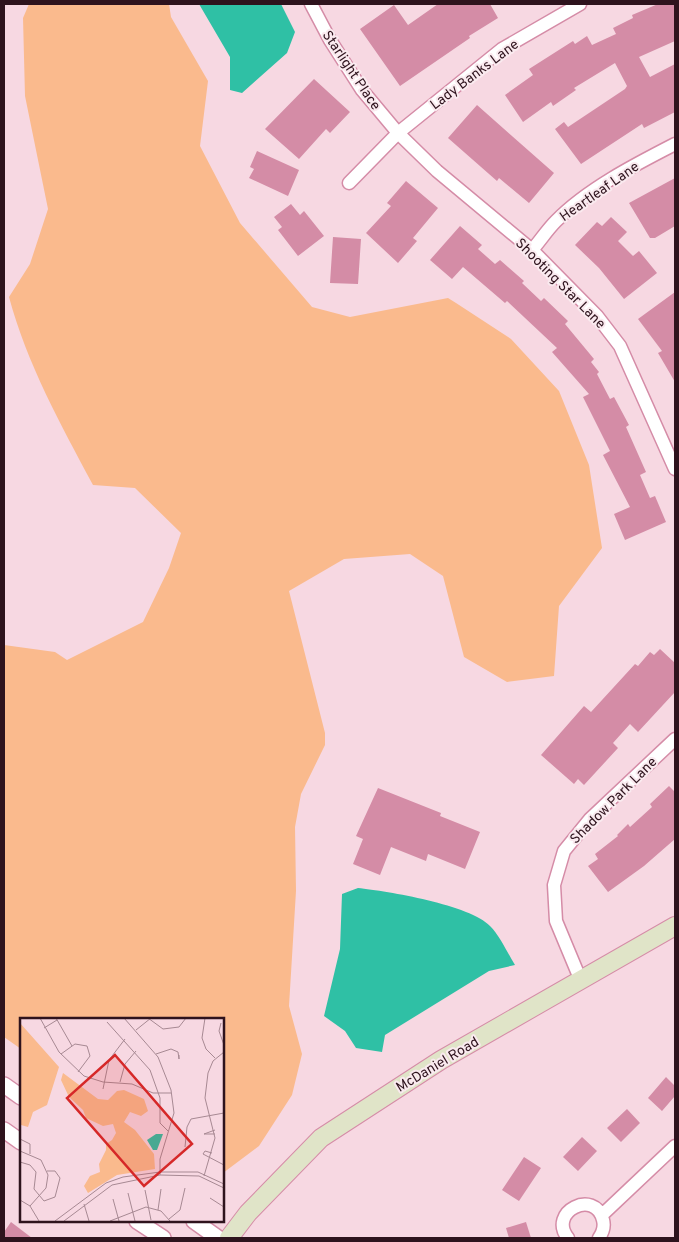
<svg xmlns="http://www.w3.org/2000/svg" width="679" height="1242" viewBox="0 0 679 1242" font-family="Overpass,sans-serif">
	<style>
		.green { fill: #faba8d }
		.water { fill: #2fc0a5 }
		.building { fill: #d48ca6 }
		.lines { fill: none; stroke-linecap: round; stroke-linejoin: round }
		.minor-casing { stroke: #d58ca7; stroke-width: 15 }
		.tertiary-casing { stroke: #d58ca7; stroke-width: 18 }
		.secondary-casing { stroke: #d58ca7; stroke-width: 20 }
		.minor { stroke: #fff; stroke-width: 12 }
		.tertiary { stroke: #fff; stroke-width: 15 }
		.secondary { stroke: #e0e4c8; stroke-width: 18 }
		.labels { text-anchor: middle; stroke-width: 4; stroke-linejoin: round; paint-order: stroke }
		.street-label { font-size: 14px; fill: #2e131d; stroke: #faeaef }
		.inset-road { fill: none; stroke: #a78993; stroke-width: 1 }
		.view { fill: #d62828; fill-opacity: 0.15; stroke: #d62828; stroke-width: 2.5 }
		.inset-edge { fill: none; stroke: #2e131d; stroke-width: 2.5 }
	</style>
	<rect width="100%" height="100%" fill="#f7d8e2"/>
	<path class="green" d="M29,4H169L171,17L208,81L200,146L240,223L312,307L350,317L448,298L456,303L511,339L559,391L589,465L602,548L559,606L554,676L507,682L464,657L443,576L410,554L344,559L289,591L325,733V745L301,794L295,827L296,891L289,1006L302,1054L292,1095L259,1146L223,1173L222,1020H21V1049L4,1037V645L55,652L67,660L143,622L169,568L181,533L135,488L93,485C61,425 27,364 9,297L30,264L48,209L25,96L23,18Z"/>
	<path class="water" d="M199,4H281L295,32L287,53L242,93L230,90V57Z
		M358,888C387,891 471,905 490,926C500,936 507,952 515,965L489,971L385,1035L382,1052L356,1048L345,1031L324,1016L340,949L342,894Z"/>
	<path class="building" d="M438,4H490L498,18L469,36L470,38L400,86L360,29L394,5L408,25Z
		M658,4H675V41L639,57L650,77L675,64V112L644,128L642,124L581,164L555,129L564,122L568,127L625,89L627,86L615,63L574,88L576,90L553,106L551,102L523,122L505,95L533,75L529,69L573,41L575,44L587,36L592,45L616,34L613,28L633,18L632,15Z
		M314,79L350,112L330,133L326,129L299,159L265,129Z
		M477,105L554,173L529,203L499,178L497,181L448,138Z
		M257,151L299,170L288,196L249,178L254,169L250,167Z
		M675,178V226L655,238H650L629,203Z
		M406,181L438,208L413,238L417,241L398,263L366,233L391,206L387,203Z
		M291,204L300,215L304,211L324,236L298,256L278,230L282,227L274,217Z
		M611,217L627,232L618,241L633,256L639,251L657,273L624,299L599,268L575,245L597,222L602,226Z
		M460,226L482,245L478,249L495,264L500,260L524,281L522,283L541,301L544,298L568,321L565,324L594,359L591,362L599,372L597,374L610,399L614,397L629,425L626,427L646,472L640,475L650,498L655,496L666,522L625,540L614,514L630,507L603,455L610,451L583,397L589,394L552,352L557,348L507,301L505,303L463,267L452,279L430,260Z
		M333,237L361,239L358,284L330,283Z
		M675,292V382L658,353L662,351L638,319Z
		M660,649L675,663V692L638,732L630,724L613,743L618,748L584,785L578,779L574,784L541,755L584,706L591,712L635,664L638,666L650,652L654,655Z
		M669,786L675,792V839L644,866L608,892L588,866L598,859L595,854L618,836L617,835L628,824L630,827L652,807L650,804Z
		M378,788L441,813L440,816L480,832L465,869L428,854L426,861L391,847L380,875L353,864L363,839L356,836Z
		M666,1077L675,1086V1096L662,1111L648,1098Z
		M627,1109L640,1123L621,1142L607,1128Z
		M582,1137L597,1151L578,1171L563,1157Z
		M524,1157L541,1168L519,1201L502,1190Z
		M11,1222L32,1238H4V1232Z
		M526,1222L531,1238H509L506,1228Z"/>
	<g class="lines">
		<defs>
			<path id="minor" d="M311,4L330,40L362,90L398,133L437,171L532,250L597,316L620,346L675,469
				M349,183L398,133L502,49L580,4
				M532,250C540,241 547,230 556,221C587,189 636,164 675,144
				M581,981L556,921L554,885L564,851L590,819L675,739
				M602,1215L675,1146
				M568,1238C547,1212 595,1188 603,1220C605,1227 603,1232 599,1238"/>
			<path id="tertiary" d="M4,1085L21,1097
				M4,1130L21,1142
				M137,1221L163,1238
				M194,1221L218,1238"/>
			<path id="secondary" d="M229,1238L248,1213L321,1138L441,1060L675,926"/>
		</defs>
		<use href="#minor" class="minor-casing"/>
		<use href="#tertiary" class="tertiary-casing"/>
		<use href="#secondary" class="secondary-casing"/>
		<use href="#minor" class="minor"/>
		<use href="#tertiary" class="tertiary"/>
		<use href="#secondary" class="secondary"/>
	</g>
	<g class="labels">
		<g class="street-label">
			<text transform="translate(352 70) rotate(56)" y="5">Starlight Place</text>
			<text transform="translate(474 74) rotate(-37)" y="5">Lady Banks Lane</text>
			<text transform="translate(599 191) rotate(-35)" y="5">Heartleaf Lane</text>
			<text transform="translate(561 283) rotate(45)" y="5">Shooting Star Lane</text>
			<text transform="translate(613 800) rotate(-45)" y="5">Shadow Park Lane</text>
			<text transform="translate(437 1064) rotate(-31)" y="5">McDaniel Road</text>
		</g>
	</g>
	<g transform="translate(20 1018)">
		<rect width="204" height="204" fill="#f7d8e2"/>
		<path d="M0,5L39,49L27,87L13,94L8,109L1,107ZM43,55L78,81L88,82L97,73L104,72L124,81L128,93L121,98L110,94L104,104L115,112L134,136L135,151L97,157L68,175L64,168L70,158L80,154L79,146L86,132V126L92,122L96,115L93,106L83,108L66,100L63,92L49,79L41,62Z" fill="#faba8d"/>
		<path d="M136,116H143L137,132H133L127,122Z" fill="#2fc0a5"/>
		<path class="inset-road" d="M20,0L39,34L64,58L83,64L112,66L133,75H151M36,0L52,28M104,0L138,39L151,72L154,95L140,141V157L179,158L204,170M128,0L143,11L159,9L166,0M185,0L182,20L186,31L195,40M87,4L130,52L140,80V105L148,113M201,5L199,13L204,27M24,10L37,2M116,12L131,0M41,36L55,26L67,28L70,38L58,54M136,36L151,31L158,34L159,41V37M100,64L105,46L116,33M83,71L89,42L105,21M195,112L184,116H195M0,121L10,126V136M165,129L167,109L171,101L204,95M0,133L21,142L28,157L26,170L10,188M192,135L185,133L183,136L204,147M0,144L10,147L16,154L14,171M140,154H178L204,166M184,158L195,120L185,80L188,55L193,43L204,34M14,171L24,183L35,179L40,160L35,153H27M125,172L131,202M108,175L115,203M190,180L204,189M93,181L99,203M0,182L10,188L19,203M64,186L69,203M138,192L141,171M149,201L160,192L165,170M35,203L86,165L103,159L140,154M44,203L92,167L140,157M90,203L126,189L141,193L150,203"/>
		<path class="view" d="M95,37L172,126L124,168L47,80Z"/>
		<rect width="204" height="204" class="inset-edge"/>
	</g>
	<rect width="679" height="1242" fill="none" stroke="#2e131d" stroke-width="10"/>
</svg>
